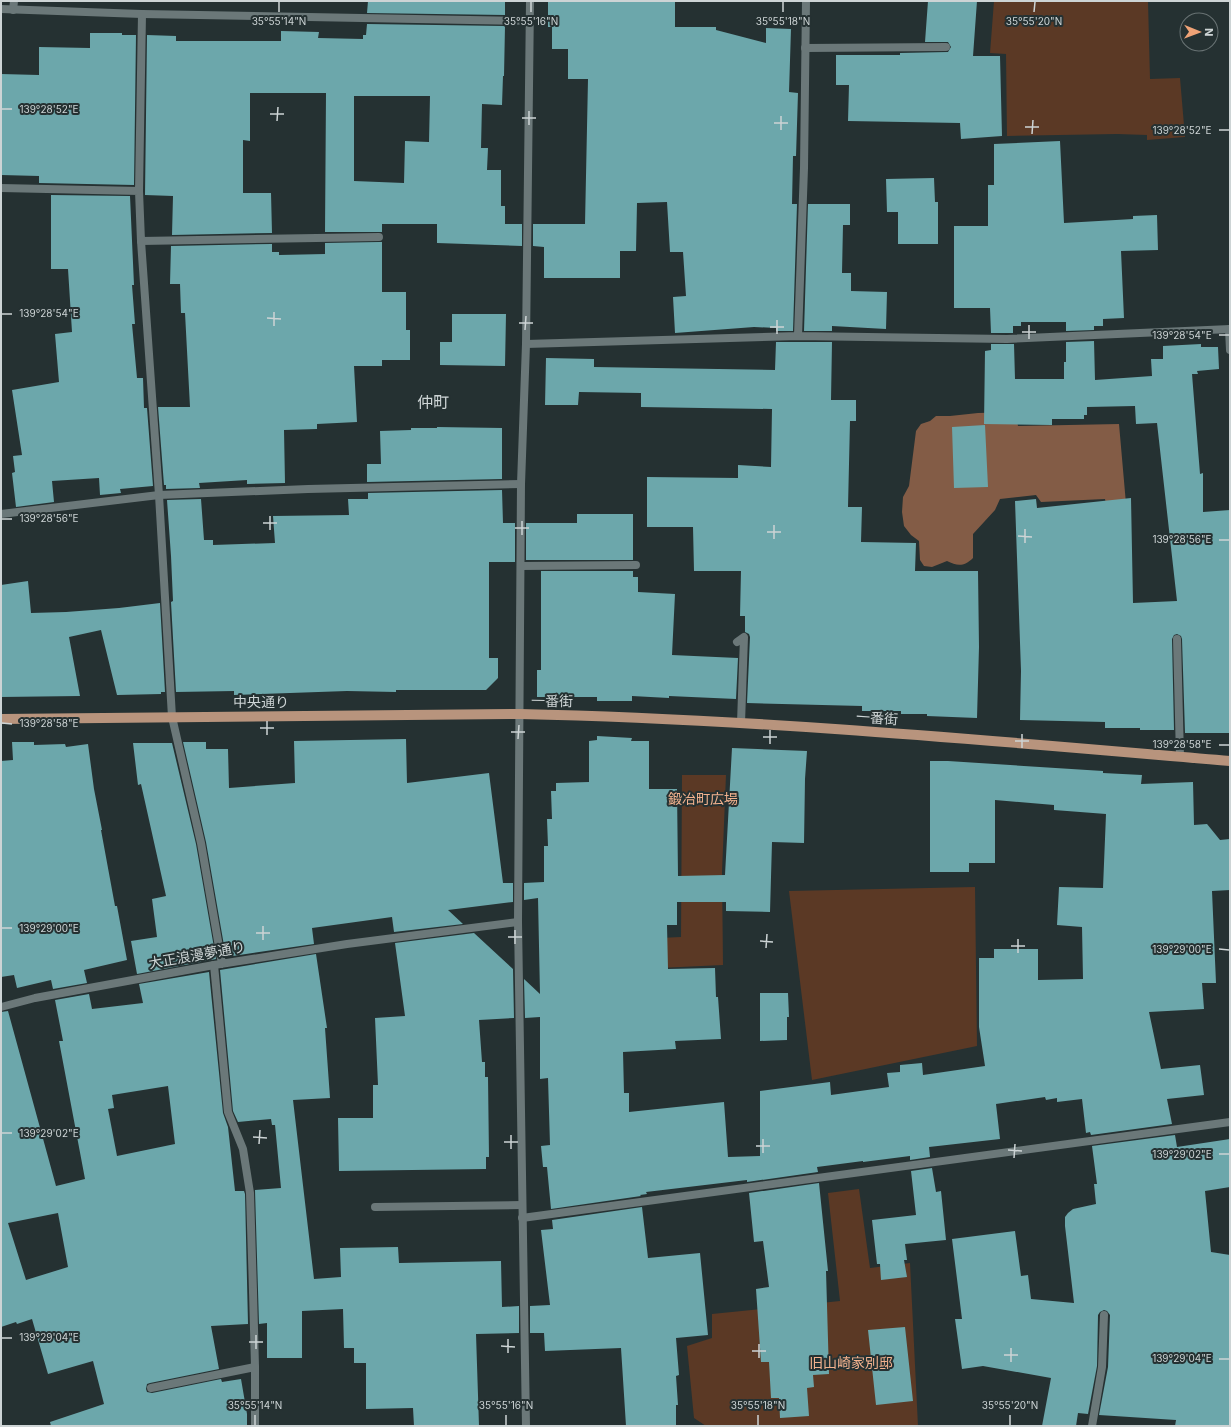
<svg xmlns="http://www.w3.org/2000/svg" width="1231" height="1427" viewBox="0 0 1231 1427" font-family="Inter,'Noto Sans JP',sans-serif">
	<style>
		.green { fill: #5b3925 }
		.forest { fill: #835c46 }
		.building { fill: #6ca7ab; fill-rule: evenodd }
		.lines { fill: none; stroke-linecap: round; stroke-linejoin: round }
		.service { stroke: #6b7879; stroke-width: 8 }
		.minor { stroke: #6b7879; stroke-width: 8 }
		.tertiary { stroke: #6b7879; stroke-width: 8 }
		.primary { stroke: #b8947d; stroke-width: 10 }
		.ticks { fill: none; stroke: #cdd4d5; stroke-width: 1.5 }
		.labels { text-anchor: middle; stroke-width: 4; stroke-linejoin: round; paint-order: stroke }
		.street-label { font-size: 14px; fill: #cdd4d5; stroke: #253132 }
		.park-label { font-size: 14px; fill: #f3b28e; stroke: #253132 }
		.quarter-label { font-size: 16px; fill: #cdd4d5; stroke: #253132 }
		.ticks-label { font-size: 10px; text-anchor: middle; fill: #cdd4d5; stroke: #253132; stroke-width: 4; stroke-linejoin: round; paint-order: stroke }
	</style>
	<rect width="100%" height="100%" fill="#253132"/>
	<path class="green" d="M994,1H1148L1150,79L1180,78L1185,137L1147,140V135L1117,134L1007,136L1006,54L990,53Z
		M682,775H726L722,872L723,965L617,970L616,940L681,937Z
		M975,887L977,1046L812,1080L789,891Z
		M859,1189L870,1268L910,1263L918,1426H706L694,1418L687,1346L712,1338V1314L840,1301L828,1193Z"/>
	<path class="forest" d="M1015,412L1018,426L1119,424L1127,515L1113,539L1105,499L1041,502L1036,495L1000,499L995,510L973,534V558C964,567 957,566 947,561L932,567L924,566L920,560L919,541L911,535L904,526L902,512L903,497L909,486L916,431L921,424L930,421L936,416H950L978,413Z"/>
	<path class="building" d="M368,1H505V15L367,13Z
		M548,1H675V27H716V30L766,43V28L791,29L789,92L798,93L796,156H793L792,204H797L793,331H776V328L754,327L675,333L673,297L686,296L683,252H670L667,202L637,203L636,251H620V278H544V247L533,246V224H585L588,79H568V49H552V27H548Z
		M928,1H977L973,56H1000L1002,136L961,139L960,123L848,121L849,85H836V55H900V53L948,52L951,47L948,42H925Z
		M367,24L505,26L504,76H503L502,105L482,104L481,148H488L487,170H501V206H505V224H522V246L437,243V224H382V232H325L326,93H250V141L243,140V193H271L272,233L172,235L173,196L145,195L147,35L176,36V41H281V31L319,32L318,38L363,39V35H366ZM354,96H430L429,142L405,141L404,183L354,181Z
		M90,33H122V35H136L134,185L39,183V176L1,175V74L39,75V47L90,48Z
		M1060,141L1064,223L1133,219V216L1157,215L1158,250L1121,251L1124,318L1103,319V326H1094V330L1066,331V322H1021V326H1013V333H991L990,308H954V226H988V185H994V144Z
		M934,178L935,202H938V244H898V212H887L886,179Z
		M51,195L130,196L134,285H132L135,324H132L137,378H143L144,408H147L153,486L120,489L121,493L100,495L99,478L52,481L54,502L16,507L12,473L15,472L13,456L22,455L12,390L59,382L55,334L72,332L68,269H51Z
		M808,204H850V225H843L842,273H851V291L887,292L886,329L832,326V331H804Z
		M379,242H382V292H406V330H410V360H382V366H354L357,422L317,424V429L284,430L285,483L247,484V480L199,483L200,488L166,489V485H164L158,407H190L185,313H181L180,284H170L171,246L272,244V252H279V255L325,254V243Z
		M452,314H506L505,366L440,365V342H452Z
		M1094,341L1095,380L1152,376L1151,359H1163V346L1201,344V347H1218L1219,369L1197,371L1198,374H1192L1200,474L1203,473V512L1230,510V733H1185L1182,639L1181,636L1177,634L1174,635L1172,639L1174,730H1140V728H1105V722L1020,720L1021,671L1015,501L1036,499L1037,508L1131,498L1133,603L1177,601L1157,423L1136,424L1135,406L1087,407V415H1084V419H1052V425L984,424L985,351L991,350V344H1014L1015,379H1064V362H1066V342Z
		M776,342H832L831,400H856V421H850L848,507H862L861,542L916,543L915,571H978L979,647L977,718L927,716V714H901V711H862V706L747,703L750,637L749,634L745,632V616H740L741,571H694L693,527H647V477L738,478V465L771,467L772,409L641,407V393L579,392L578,405H545L546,358L594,359V367L775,370Z
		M985,425L988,487L954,488L952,427Z
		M437,427L502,428V479L367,482V464H381L380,431L411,430V428H437Z
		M502,490L503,523H515V562H489V658H498V678L486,690H396V692L347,691L234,695V691L176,692L171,602L173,601L171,556L167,500L201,499L204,540H213V545L275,543L273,516L349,515L348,499H368V493Z
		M577,514H633V560H526V523H577Z
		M541,571H633V577H638V592L675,594L672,655L738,658L736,699L669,696V698L632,696V701H597V697H537V670H541Z
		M28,581L31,613L66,612L119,608L160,603L165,692H161V694L117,695L101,630L69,637L80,696L1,697V585Z
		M597,736L632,738L631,741H649V789H677L678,876L725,875L732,748L807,751L805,779L804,843L772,842L770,912L726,911V902H677V925H667L668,969L715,968L716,997H718L721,1039L675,1041L676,1049L623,1052L624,1093H629V1112L724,1102L728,1157L760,1156V1091L830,1082L831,1095L889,1087L887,1073L900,1072V1065L922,1063L923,1075L985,1066L979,1027V958H994V949H1038V980L1083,979L1082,927L1057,925L1059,887L1103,888L1106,814L1054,810V805L995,800V863H969V872H930V761H948L1103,771V773L1142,775L1141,784L1193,782L1194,825L1207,824L1220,840L1230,839V890L1212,891L1216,983H1202L1204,1009L1149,1012L1161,1069L1200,1065L1204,1095L1167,1099L1172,1124L1091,1135L1090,1132L1086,1133L1082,1099L1057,1102V1098L1046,1100L1045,1097L996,1104L1000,1139L929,1147L930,1157L910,1160V1156L863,1162V1161L817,1167L818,1172L747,1182V1180L646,1192L647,1194L640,1195L641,1196L551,1209L547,1167H543L541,1146L550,1145L548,1078L540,1079V1017L525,1018L524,979L540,994L538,898L524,900V883L544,882V846H548L547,819H552L551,791H556V783L589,782V741L597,740Z
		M406,739L407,783L489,773L503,883H513V902L448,910L463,924L394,932L392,917L312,928L314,944L226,957L206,842L183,742H206V749H228L229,788L295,783L294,741Z
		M12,742H34V745L65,744L66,747L88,744L94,789L102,830H101L115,906H117L127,960L84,970L87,983L53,989L51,980L17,988L14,975L1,977V761L13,760Z
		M133,743H172L196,844L216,959L137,974L131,941L157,937L152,899L166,896L141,784L138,785Z
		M474,933L513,969L514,1018L479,1020L482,1062H485V1077H488L489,1157H486V1169L339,1171L338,1118H373V1085H378L375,1018L405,1016L395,943Z
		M316,954L327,1028H325L330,1098L293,1100L314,1279L341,1277L340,1248L398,1247L399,1263L501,1261L502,1307L519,1306V1333L476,1334L479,1426H414L413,1408L366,1409V1363H354V1348H344L343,1309L302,1311V1358H267V1323L259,1324L255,1190L281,1188L275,1125H272L271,1119L238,1122L233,1111L220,970Z
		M209,972L223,1113L228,1127L235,1191H244L245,1194L248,1324L211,1326L219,1369L150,1383L147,1384L146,1389L147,1392L152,1393L221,1379L222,1382L241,1379L247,1414V1426H51L50,1422L104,1404L93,1361L48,1374L32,1319L17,1324L16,1322L1,1327V1012L8,1011L56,1186L85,1179L59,1041H63L55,1000L89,994L92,1009L143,1003L139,984ZM168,1086L175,1144L117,1156L108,1109L114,1108L112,1095ZM58,1213L68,1267L26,1280L8,1223Z
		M760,993H788L789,1017H787V1040L760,1041Z
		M1175,1135L1177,1147L1230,1139V1187L1205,1191L1211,1252L1230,1255V1426H1175L1176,1420L1099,1415L1108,1367L1110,1315L1107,1311L1104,1310L1100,1312L1098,1315L1097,1366L1088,1414L1078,1413L1076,1426H1042L1051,1378L983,1366L962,1369L955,1319H962L952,1239L1015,1231L1021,1276L1028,1275L1031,1299L1074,1303L1065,1226V1217L1068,1213L1073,1209L1096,1204L1094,1184H1097L1092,1146Z
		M932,1168L936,1192L941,1191L946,1240L905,1244L907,1260H904L907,1277L881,1280L880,1264H877L872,1220L916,1215L911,1171Z
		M819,1183L828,1271H826L829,1374L813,1375L814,1387L807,1388L809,1416L780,1418L779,1398H771L769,1362H761L756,1289L769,1287L763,1241L754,1242L749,1193Z
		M642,1207L648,1258L700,1253L708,1335L676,1338L679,1375L676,1376L678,1405H676V1426H626L621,1348L545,1351L544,1333H530V1306L550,1305L541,1230L553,1229L552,1220Z
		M905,1327L913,1401L876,1405L868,1330Z"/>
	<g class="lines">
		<path class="service" d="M13,10L14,1
			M142,14L139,191L141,241L379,237
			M805,48L946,47
			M1,188L139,191
			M1,514L159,495L308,489L521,484
			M521,566L636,565
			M1177,639L1180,757
			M737,642L744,637L741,723
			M214,965L228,1112L243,1149L250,1193L253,1291
			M375,1207L522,1205
			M151,1388L255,1367
			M1092,1426L1102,1367L1104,1315"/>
		<path class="minor" d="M141,241L159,495L172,717L201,843L222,964
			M1229,329L1230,350
			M798,336L804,168L806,1
			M526,344L798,336L1007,339L1230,329
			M1,1007L35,998L214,965L347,944L518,922
			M522,1218L1230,1122
			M253,1291L255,1367V1426"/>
		<path class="tertiary" d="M1,9L142,14L530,21
			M526,1426L518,922L521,484L526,344L530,1"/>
		<path class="primary" d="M1,719L520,714C758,719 994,741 1230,761"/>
	</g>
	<path class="ticks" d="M279,12V2M531,12V2M783,12V2M1034,12L1035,2M2,109H12M270,114H284M522,118H536M277,121L278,107M774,123H788M529,125V111M1025,127H1039M781,130V116M1219,130H1229M1032,134L1033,120M2,314H12M267,318L281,319M519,323H533M274,326V312M770,327H784M525,330L526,316M1022,332H1036M777,334V320M1219,335H1229M1029,339V325M2,519H12M263,523H277M515,528H529M270,530V516M767,532H781M522,535V521M1018,536L1032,537M774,539V525M1219,540H1229M1025,543V529M2,723L12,724M260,728H274M511,732H525M267,735V721M763,737H777M518,739L519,725M1015,741H1029M770,744V730M1219,745H1229M1022,748V734M2,928H12M256,933H270M508,937H522M263,940V926M760,941L773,942M515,944V930M1011,946H1025M766,948L767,934M1219,949L1229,950M1018,953V939M2,1133H12M253,1137L267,1138M504,1142H518M259,1144L260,1130M756,1146H770M511,1149V1135M1008,1150L1022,1151M763,1153V1139M1219,1154H1229M1014,1158L1015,1144M2,1338H12M249,1342H263M501,1346L515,1347M256,1349V1335M752,1351H766M508,1353V1339M1004,1355H1018M759,1358V1344M1219,1359H1229M1011,1362V1348M255,1425V1415M506,1425V1415M758,1425V1415M1010,1425V1415"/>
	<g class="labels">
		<g class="street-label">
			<text transform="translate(552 701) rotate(1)" y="5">一番街</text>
			<text x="261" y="707">中央通り</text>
			<text transform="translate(877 718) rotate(4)" y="5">一番街</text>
			<text transform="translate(197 955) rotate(-10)" y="5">大正浪漫夢通り</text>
		</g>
		<g class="park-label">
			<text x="703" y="804">鍛冶町広場</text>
			<text x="851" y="1368">旧山崎家別邸</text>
		</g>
		<g class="quarter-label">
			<text x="433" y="408">仲町</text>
		</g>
	</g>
	<g class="ticks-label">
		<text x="279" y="25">35°55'14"N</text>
		<text x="531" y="25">35°55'16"N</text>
		<text x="783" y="25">35°55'18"N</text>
		<text x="1034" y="25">35°55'20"N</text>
		<text x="49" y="113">139°28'52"E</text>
		<text x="1182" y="134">139°28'52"E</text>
		<text x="49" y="317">139°28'54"E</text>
		<text x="1182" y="339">139°28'54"E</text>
		<text x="49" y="522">139°28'56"E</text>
		<text x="1182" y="543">139°28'56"E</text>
		<text x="49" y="727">139°28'58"E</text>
		<text x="1182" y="748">139°28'58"E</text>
		<text x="49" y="932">139°29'00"E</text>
		<text x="1182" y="953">139°29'00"E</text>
		<text x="49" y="1137">139°29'02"E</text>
		<text x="1182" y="1158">139°29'02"E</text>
		<text x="49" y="1341">139°29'04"E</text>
		<text x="1182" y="1362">139°29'04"E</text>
		<text x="255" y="1409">35°55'14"N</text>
		<text x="506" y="1409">35°55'16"N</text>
		<text x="758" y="1409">35°55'18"N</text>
		<text x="1010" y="1409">35°55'20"N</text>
	</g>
	<rect width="1231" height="1427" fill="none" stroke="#cdd4d5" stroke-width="4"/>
	<g transform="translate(1199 32) rotate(91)"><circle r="19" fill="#253132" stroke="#687273"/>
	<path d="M0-3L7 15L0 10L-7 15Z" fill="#efa377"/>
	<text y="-6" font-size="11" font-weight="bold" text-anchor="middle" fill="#cdd4d5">N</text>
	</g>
</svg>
